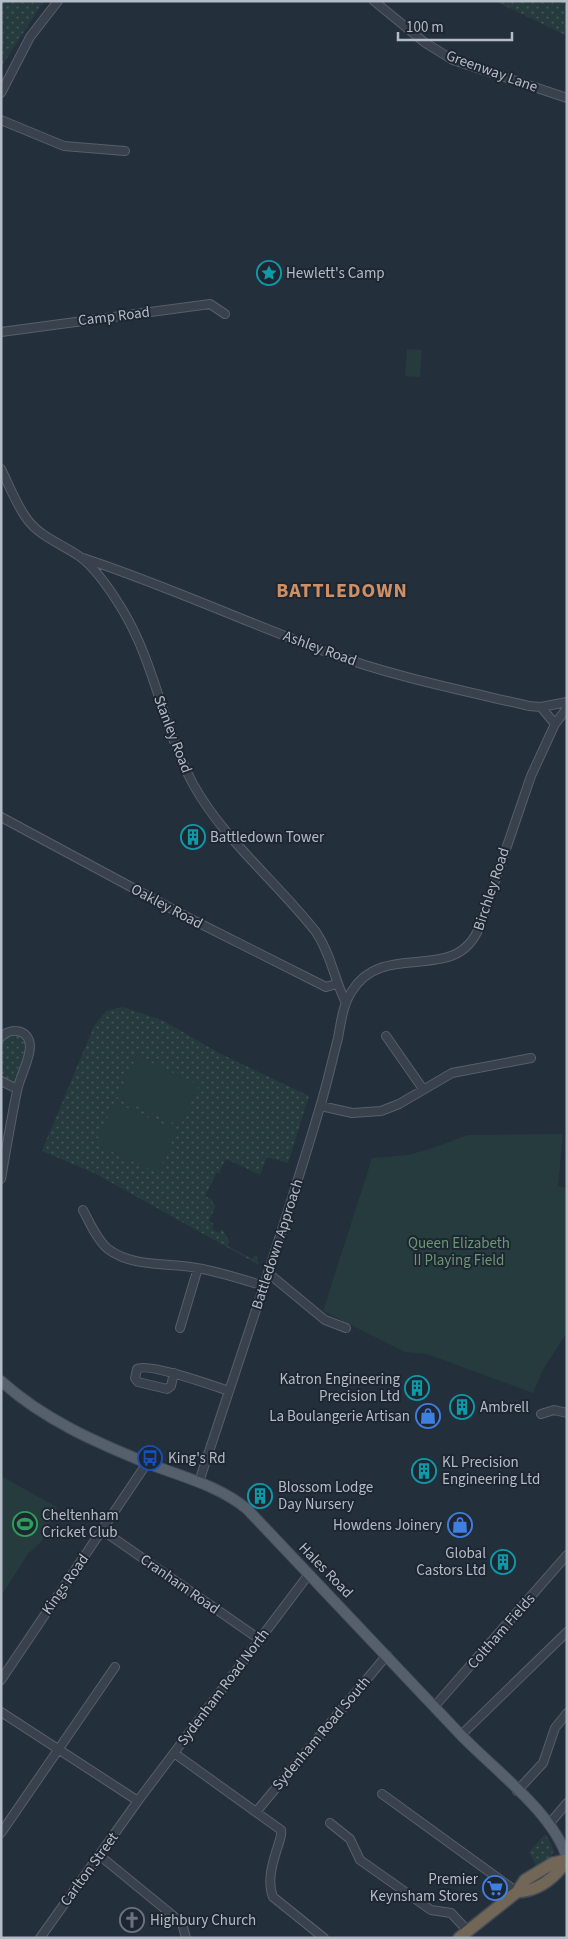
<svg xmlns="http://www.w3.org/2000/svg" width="568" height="1939" viewBox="0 0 568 1939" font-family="'Source Sans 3',sans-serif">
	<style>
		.grass { fill: url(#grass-dots) }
		.park { fill: #263b3d }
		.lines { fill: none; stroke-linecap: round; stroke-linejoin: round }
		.minor-casing { stroke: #565f6a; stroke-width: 10 }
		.major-casing { stroke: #414a55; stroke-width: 12 }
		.highway-casing { stroke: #434c57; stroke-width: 14 }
		.minor { stroke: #38414c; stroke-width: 8 }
		.major { stroke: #56606c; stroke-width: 10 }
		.highway { stroke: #726656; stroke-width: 11 }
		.labels { text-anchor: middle; stroke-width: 4; stroke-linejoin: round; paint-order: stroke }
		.street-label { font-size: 15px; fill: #b4bcc7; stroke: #1d2631 }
		.poi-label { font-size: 15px; fill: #b4bcc7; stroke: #1d2631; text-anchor: start }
		.park-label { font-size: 15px; fill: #6c9774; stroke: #1d2631 }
		.district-label { font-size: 20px; font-weight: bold; letter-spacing: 1px; fill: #d09066; stroke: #1d2631 }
	</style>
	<defs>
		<pattern id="grass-dots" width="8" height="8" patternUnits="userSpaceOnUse" patternTransform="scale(1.25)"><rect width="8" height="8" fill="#263b3d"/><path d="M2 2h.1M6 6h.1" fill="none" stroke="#435558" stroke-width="1.8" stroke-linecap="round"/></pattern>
	</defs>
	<rect width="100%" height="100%" fill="#242f3c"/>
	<path class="grass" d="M1,1H44L1,67Z
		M495,1H567V36Z
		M123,1007L164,1021L217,1052L309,1096L288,1163L267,1157L260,1175L226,1159L220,1171L221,1174L217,1172L205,1196L213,1200L212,1203L216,1205L209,1221L214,1224L212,1229L219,1233L222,1229L229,1241L228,1246L252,1259L256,1255L259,1265L94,1173L42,1151L94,1026L106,1011Z
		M13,1030L29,1041L17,1089L1,1081V1037Z
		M545,1834C558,1853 555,1855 537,1868L529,1852Z"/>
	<path class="park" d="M407,349L422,350L420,377L405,376Z
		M137,1056L199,1085L180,1126L117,1097Z
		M115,1102L177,1131L158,1173L95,1144Z
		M563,1134L558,1186L567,1188V1332L543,1370L533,1393L427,1354L405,1352L323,1311L372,1158L407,1155L430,1149L468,1135Z
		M1,1476L57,1507L42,1541L28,1554L1,1596Z"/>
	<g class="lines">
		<defs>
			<path id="minor" d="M374,1L424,42L453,60L567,98
				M1,93L30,37L58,1
				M1,120L64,146L125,151
				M1,332L210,304L225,314
				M1,469C9,485 16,504 27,519C40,537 62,544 79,556C96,568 111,591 122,609C155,663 163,728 193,784C224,840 277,882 316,932C331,954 334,979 346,1003
				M83,558C165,585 243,621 324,651C390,676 460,690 529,706L541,707L567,702
				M541,707L555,724
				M1,817L185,916L326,987L336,984
				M386,1036L423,1089
				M1,1037C11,1027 29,1029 30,1046C30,1060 20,1076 17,1091C11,1120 6,1150 1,1179
				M1,1081L17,1089
				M321,1106L352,1113L381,1111L399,1104L452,1073L531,1058
				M83,1210C90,1223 97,1240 108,1249C133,1268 168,1262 197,1268C220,1272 242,1279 264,1286
				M268,1273L325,1320L346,1328
				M180,1328L198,1268
				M174,1373L171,1386L167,1389L138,1382L135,1378L137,1369C147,1362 214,1386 229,1391
				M541,1414L554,1410L567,1413
				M199,1482C240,1357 283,1233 320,1107C327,1084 332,1061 338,1038C341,1022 343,1004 352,991C384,939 455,986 479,928L531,776L555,724L567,708
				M102,1530L259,1639
				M1,1680L147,1463
				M434,1707L567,1555
				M1,1712L138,1801
				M461,1735L567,1632
				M174,1753L281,1830C284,1839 263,1872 273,1897L324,1938
				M517,1791L543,1763L555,1728L567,1713
				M382,1794L517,1892
				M256,1812L387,1655
				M330,1823L350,1839L360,1860L431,1910L451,1913L468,1931
				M550,1823L567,1803
				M1,1833L115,1667
				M99,1855L182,1923L186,1938
				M40,1938L140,1798L309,1574"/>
			<path id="major" d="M1,1381C43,1419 95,1442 147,1463C182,1477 218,1485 247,1509C318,1583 388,1659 459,1733C493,1769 553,1812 567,1858"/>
			<path id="highway" d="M517,1892C538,1891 555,1878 567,1860
				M459,1938L517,1892L525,1880L553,1863L567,1860"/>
		</defs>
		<use href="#minor" class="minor-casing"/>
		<use href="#major" class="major-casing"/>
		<use href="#highway" class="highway-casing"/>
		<use href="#minor" class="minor"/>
		<use href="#major" class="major"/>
		<use href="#highway" class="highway"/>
	</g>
	<defs>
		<symbol id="sight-ring" viewBox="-11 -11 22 22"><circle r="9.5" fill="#1d2631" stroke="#0f9aa8" stroke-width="1.5"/><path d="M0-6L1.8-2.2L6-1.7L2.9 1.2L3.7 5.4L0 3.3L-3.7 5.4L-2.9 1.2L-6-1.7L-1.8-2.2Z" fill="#0f9aa8"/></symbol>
		<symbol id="building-ring" viewBox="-11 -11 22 22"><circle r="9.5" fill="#1d2631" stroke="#0f9aa8" stroke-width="1.5"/><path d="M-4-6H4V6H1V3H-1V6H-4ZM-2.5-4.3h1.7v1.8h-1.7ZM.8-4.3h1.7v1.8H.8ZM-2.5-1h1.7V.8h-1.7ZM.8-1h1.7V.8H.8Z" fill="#0f9aa8"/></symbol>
		<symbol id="shop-ring" viewBox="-11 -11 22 22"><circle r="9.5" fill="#1d2631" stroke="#3f7fe0" stroke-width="1.5"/><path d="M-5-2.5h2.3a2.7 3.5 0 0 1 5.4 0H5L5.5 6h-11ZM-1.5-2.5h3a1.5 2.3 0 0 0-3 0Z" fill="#3f7fe0"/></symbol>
		<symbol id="bus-ring" viewBox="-11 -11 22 22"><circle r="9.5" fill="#1d2631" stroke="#1a4fb4" stroke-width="1.5"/><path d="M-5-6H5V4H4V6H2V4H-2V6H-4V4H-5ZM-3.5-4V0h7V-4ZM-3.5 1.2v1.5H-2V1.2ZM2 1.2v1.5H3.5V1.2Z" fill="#1a4fb4"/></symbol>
		<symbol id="stadium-ring" viewBox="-11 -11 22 22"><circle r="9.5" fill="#1d2631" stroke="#2e9e5b" stroke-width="1.5"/><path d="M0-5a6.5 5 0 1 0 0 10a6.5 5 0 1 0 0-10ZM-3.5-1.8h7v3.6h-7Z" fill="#2e9e5b"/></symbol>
		<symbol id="supermarket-ring" viewBox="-11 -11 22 22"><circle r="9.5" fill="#1d2631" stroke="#3f7fe0" stroke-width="1.5"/><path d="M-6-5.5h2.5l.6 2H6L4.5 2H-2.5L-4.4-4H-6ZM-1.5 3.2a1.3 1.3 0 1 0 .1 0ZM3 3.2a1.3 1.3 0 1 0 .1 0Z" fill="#3f7fe0"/></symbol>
		<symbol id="church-ring" viewBox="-11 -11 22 22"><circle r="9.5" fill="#1d2631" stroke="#6b7280" stroke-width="1.5"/><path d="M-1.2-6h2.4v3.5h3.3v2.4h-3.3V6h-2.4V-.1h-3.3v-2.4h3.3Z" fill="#6b7280"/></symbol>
	</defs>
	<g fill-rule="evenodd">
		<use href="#sight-ring" x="255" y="259" width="28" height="28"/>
		<use href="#building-ring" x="179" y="823" width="28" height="28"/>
		<use href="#building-ring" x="403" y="1374" width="28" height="28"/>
		<use href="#building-ring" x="448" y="1393" width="28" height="28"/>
		<use href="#shop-ring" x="414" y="1402" width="28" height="28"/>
		<use href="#bus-ring" x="136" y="1444" width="28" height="28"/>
		<use href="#building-ring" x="410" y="1457" width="28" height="28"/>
		<use href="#building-ring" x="246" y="1482" width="28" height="28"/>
		<use href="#stadium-ring" x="11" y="1510" width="28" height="28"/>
		<use href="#shop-ring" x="446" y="1511" width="28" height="28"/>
		<use href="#building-ring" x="489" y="1548" width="28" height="28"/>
		<use href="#supermarket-ring" x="481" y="1874" width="28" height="28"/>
		<use href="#church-ring" x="118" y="1906" width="28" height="28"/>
	</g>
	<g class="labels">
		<g class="street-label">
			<text transform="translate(492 71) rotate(20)" y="5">Greenway Lane</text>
			<text transform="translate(114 316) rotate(-7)" y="5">Camp Road</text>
			<text transform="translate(320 648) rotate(20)" y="5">Ashley Road</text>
			<text transform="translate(173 734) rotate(69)" y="5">Stanley Road</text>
			<text transform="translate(491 889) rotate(-72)" y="5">Birchley Road</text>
			<text transform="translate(167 906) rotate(28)" y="5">Oakley Road</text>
			<text transform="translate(277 1244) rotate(-72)" y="5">Battledown Approach</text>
			<text transform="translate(326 1570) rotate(46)" y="5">Hales Road</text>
			<text transform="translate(65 1584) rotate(-55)" y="5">Kings Road</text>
			<text transform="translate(180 1584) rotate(35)" y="5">Cranham Road</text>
			<text transform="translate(501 1631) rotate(-49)" y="5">Coltham Fields</text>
			<text transform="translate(223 1687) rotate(-53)" y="5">Sydenham Road North</text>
			<text transform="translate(321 1733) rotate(-50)" y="5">Sydenham Road South</text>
			<text transform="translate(89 1869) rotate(-54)" y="5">Carlton Street</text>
		</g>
		<g class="poi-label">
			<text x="286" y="278">Hewlett's Camp</text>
			<text x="210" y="842">Battledown Tower</text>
			<text x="400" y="1384" text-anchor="end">Katron Engineering<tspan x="400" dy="17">Precision Ltd</tspan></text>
			<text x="480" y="1412">Ambrell</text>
			<text x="410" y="1421" text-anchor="end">La Boulangerie Artisan</text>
			<text x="168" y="1463">King's Rd</text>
			<text x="442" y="1467">KL Precision<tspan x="442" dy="17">Engineering Ltd</tspan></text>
			<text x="278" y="1492">Blossom Lodge<tspan x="278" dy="17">Day Nursery</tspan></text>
			<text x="42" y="1520">Cheltenham<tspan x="42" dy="17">Cricket Club</tspan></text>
			<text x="442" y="1530" text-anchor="end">Howdens Joinery</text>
			<text x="486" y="1558" text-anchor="end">Global<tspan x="486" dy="17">Castors Ltd</tspan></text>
			<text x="478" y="1884" text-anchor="end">Premier<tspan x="478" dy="17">Keynsham Stores</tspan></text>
			<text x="150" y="1925">Highbury Church</text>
		</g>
		<g class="park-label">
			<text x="459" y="1248">Queen Elizabeth<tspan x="459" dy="17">II Playing Field</tspan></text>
		</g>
		<g class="district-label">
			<text x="342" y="597">BATTLEDOWN</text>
		</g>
	</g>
	<rect width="568" height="1939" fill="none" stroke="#b4bcc7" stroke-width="5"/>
	<path d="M398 32v8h114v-8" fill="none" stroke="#b4bcc7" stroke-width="2.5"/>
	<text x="406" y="32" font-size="15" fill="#b4bcc7" stroke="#1d2631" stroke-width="4" paint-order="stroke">100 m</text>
</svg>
